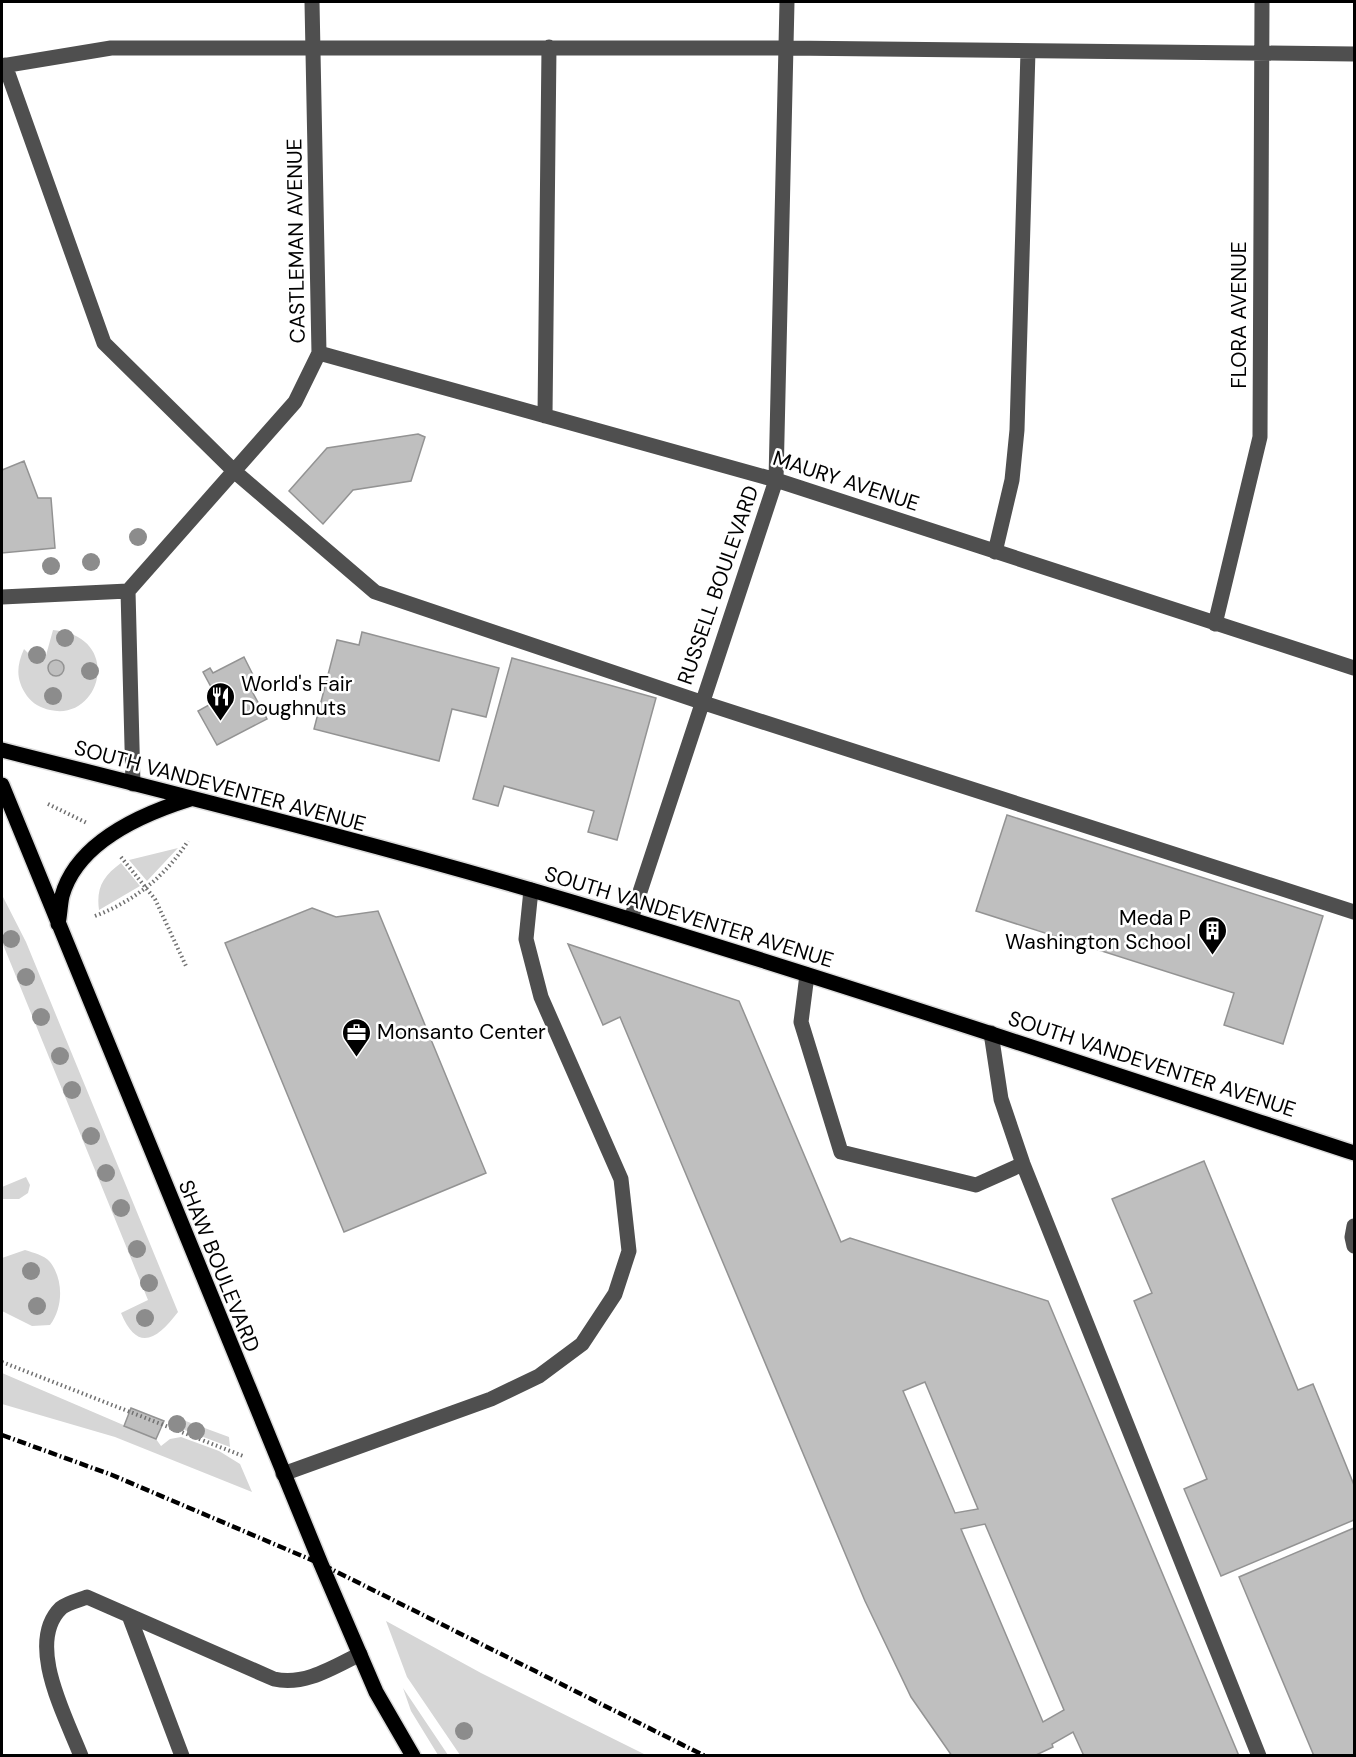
<svg xmlns="http://www.w3.org/2000/svg" width="1356" height="1757" viewBox="0 0 1356 1757" font-family="'DM Sans',sans-serif">
	<style>
		.green { fill: #d6d6d6 }
		.building { fill: #bfbfbf; stroke: #939393; stroke-width: 1.5; fill-rule: evenodd }
		.lines { fill: none; stroke-linecap: round; stroke-linejoin: round }
		.major-casing { stroke: #dbdbdb; stroke-width: 18 }
		.path { stroke: #717171; stroke-width: 4; stroke-dasharray: 1.5 3; stroke-linecap: butt }
		.minor { stroke: #4f4f4f; stroke-width: 15 }
		.major { stroke: #000; stroke-width: 15 }
		.rail { stroke: #000; stroke-width: 4.5; stroke-dasharray: 9 3 1.5 3; stroke-linecap: butt }
		.tree { fill: #8c8c8c }
		.labels { text-anchor: middle; stroke-width: 5; stroke-linejoin: round; paint-order: stroke }
		.street-label { font-size: 21px; fill: #000; stroke: #fff }
		.poi-label { font-size: 21px; fill: #000; stroke: #fff; text-anchor: start }
	</style>
	<rect width="100%" height="100%" fill="#fff"/>
	<path class="green" d="M53,630C124,636 101,722 50,710C41,708 33,704 27,696C16,680 16,667 24,649L36,661L45,659Z
		M178,848L147,881L129,860Z
		M121,863L140,886L99,910C96,888 103,876 121,863Z
		M2,895L26,942L178,1312C158,1338 138,1354 121,1313L148,1300L2,942Z
		M26,1177L30,1185L28,1193L19,1199H2V1187Z
		M25,1250C34,1253 44,1255 50,1262C64,1280 63,1308 50,1325L32,1326L2,1311V1258Z
		M2,1373L156,1439L161,1446L170,1439L181,1437L219,1451L240,1464L252,1492L115,1437L2,1404Z
		M172,1416L229,1437L230,1447L174,1426Z
		M386,1621L481,1673L646,1755H460L407,1677Z
		M403,1688L448,1755H438L411,1711Z"/>
	<path class="building" d="M418,434L425,437L411,481L353,490L323,524L289,491L327,448Z
		M24,461L38,498H51L55,548L2,553V470Z
		M362,632L499,668L486,717L452,709L439,761L314,729L337,640L359,645Z
		M244,657L253,675L242,681L245,686L248,684L267,719L217,745L198,711L218,700L203,672L210,668L213,673Z
		M512,658L656,698L617,840L588,832L594,811L504,786L498,806L473,799Z
		M48 668a8 8 0 1 1 16 0a8 8 0 1 1-16 0Z
		M1007,815L1323,916L1283,1044L1224,1025L1234,993L976,911Z
		M312,908L336,917L378,911L486,1173L344,1232L225,943Z
		M568,944L739,1001L841,1242L850,1238L1048,1301L1239,1756H1084L1073,1732L1052,1744L1053,1747L1034,1756H952L911,1697L865,1601L620,1017L603,1025ZM925,1382L978,1509L955,1513L903,1391ZM985,1524L1064,1710L1043,1722L961,1529Z
		M1204,1161L1298,1390L1313,1384L1354,1485V1520L1221,1576L1184,1489L1207,1479L1134,1301L1152,1293L1112,1199Z
		M131,1408L164,1421L156,1439L124,1426Z
		M1354,1528V1756H1314L1239,1577Z"/>
	<g class="lines">
		<defs>
			<path id="major" d="M2,750C212,803 424,856 632,920C874,994 1114,1074 1354,1153
				M2,785L321,1564L376,1692L413,1756
				M58,924C60,915 60,905 62,896C77,842 142,814 190,799"/>
		</defs>
		<use href="#major" class="major-casing"/>
		<path class="path" d="M48,804L87,823
			M121,857L155,899L186,966
			M95,916C134,901 165,877 188,841
			M2,1362L243,1456"/>
		<path class="minor" d="M5,65L104,343L234,471L375,592L701,702L1354,912
			M2,66L111,48H787L1354,54
			M319,353L776,480L1354,668
			M545,416L549,47
			M995,552L1012,480L1017,430L1028,51
			M128,591L133,784
			M2,597L128,591L295,402L319,353L312,2
			M1215,624L1260,437L1262,2
			M631,919L776,480L787,2
			M807,975L801,1022L841,1152L976,1185L1023,1164
			M991,1033L1001,1099L1023,1164L1259,1756
			M1354,1226L1352,1237L1354,1246
			M283,1474L491,1399L539,1376L582,1344L615,1294L629,1251L621,1179L541,997L526,939L531,890
			M130,1618L182,1756
			M81,1756C66,1717 25,1643 61,1608C67,1603 79,1600 87,1597L274,1679C304,1686 332,1668 360,1654"/>
		<use href="#major" class="major"/>
		<path class="rail" d="M2,1435L112,1475L321,1564L705,1756"/>
	</g>
	<g class="tree">
		<circle cx="138" cy="537" r="9"/>
		<circle cx="91" cy="562" r="9"/>
		<circle cx="51" cy="566" r="9"/>
		<circle cx="65" cy="638" r="9"/>
		<circle cx="37" cy="655" r="9"/>
		<circle cx="90" cy="671" r="9"/>
		<circle cx="53" cy="696" r="9"/>
		<circle cx="11" cy="939" r="9"/>
		<circle cx="26" cy="977" r="9"/>
		<circle cx="41" cy="1017" r="9"/>
		<circle cx="60" cy="1056" r="9"/>
		<circle cx="72" cy="1090" r="9"/>
		<circle cx="91" cy="1136" r="9"/>
		<circle cx="106" cy="1173" r="9"/>
		<circle cx="121" cy="1208" r="9"/>
		<circle cx="137" cy="1249" r="9"/>
		<circle cx="31" cy="1271" r="9"/>
		<circle cx="149" cy="1283" r="9"/>
		<circle cx="37" cy="1306" r="9"/>
		<circle cx="145" cy="1318" r="9"/>
		<circle cx="177" cy="1424" r="9"/>
		<circle cx="196" cy="1431" r="9"/>
		<circle cx="464" cy="1731" r="9"/>
	</g>
	<defs>
		<symbol id="restaurant-pin" viewBox="-11 -11 22 30"><path d="M0 17L-7.5 6A9.5 9.5 0 1 1 7.5 6Z" fill="#000" stroke="#fff"/><path d="M-5-6h1v4h1v-4h1v4h1v-4h1v5L-1.5 .5V6h-2V.5L-5-1ZM5-6V6H3V1.5H1.5Q1.5-4 5-6Z" fill="#fff"/></symbol>
		<symbol id="building-pin" viewBox="-11 -11 22 30"><path d="M0 17L-7.5 6A9.5 9.5 0 1 1 7.5 6Z" fill="#000" stroke="#fff"/><path d="M-4-6H4V6H1V3H-1V6H-4ZM-2.5-4.3h1.7v1.8h-1.7ZM.8-4.3h1.7v1.8H.8ZM-2.5-1h1.7V.8h-1.7ZM.8-1h1.7V.8H.8Z" fill="#fff"/></symbol>
		<symbol id="office-pin" viewBox="-11 -11 22 30"><path d="M0 17L-7.5 6A9.5 9.5 0 1 1 7.5 6Z" fill="#000" stroke="#fff"/><path d="M-6-3h4V-5.5h4V-3h4V5H-6ZM-1-4.5V-3h2v-1.5ZM-6 0V1H6V0Z" fill="#fff"/></symbol>
	</defs>
	<g fill-rule="evenodd">
		<use href="#restaurant-pin" x="204" y="680" width="33" height="45"/>
		<use href="#building-pin" x="1196" y="914" width="33" height="45"/>
		<use href="#office-pin" x="340" y="1016" width="33" height="45"/>
	</g>
	<g class="labels">
		<g class="street-label">
			<text transform="translate(296 241) rotate(-91)" y="7">CASTLEMAN AVENUE</text>
			<text transform="translate(1239 315) rotate(-90)" y="7">FLORA AVENUE</text>
			<text transform="translate(846 481) rotate(18)" y="7">MAURY AVENUE</text>
			<text transform="translate(718 585) rotate(-71)" y="7">RUSSELL BOULEVARD</text>
			<text transform="translate(220 786) rotate(15)" y="7">SOUTH VANDEVENTER AVENUE</text>
			<text transform="translate(689 917) rotate(17)" y="7">SOUTH VANDEVENTER AVENUE</text>
			<text transform="translate(1152 1064) rotate(18)" y="7">SOUTH VANDEVENTER AVENUE</text>
			<text transform="translate(219 1266) rotate(68)" y="7">SHAW BOULEVARD</text>
		</g>
		<g class="poi-label">
			<text x="241" y="691">World's Fair<tspan x="241" dy="24">Doughnuts</tspan></text>
			<text x="1191" y="925" text-anchor="end">Meda P<tspan x="1191" dy="24">Washington School</tspan></text>
			<text x="377" y="1039">Monsanto Center</text>
		</g>
	</g>
	<rect width="1356" height="1757" fill="none" stroke="#000000" stroke-width="6"/>
</svg>
